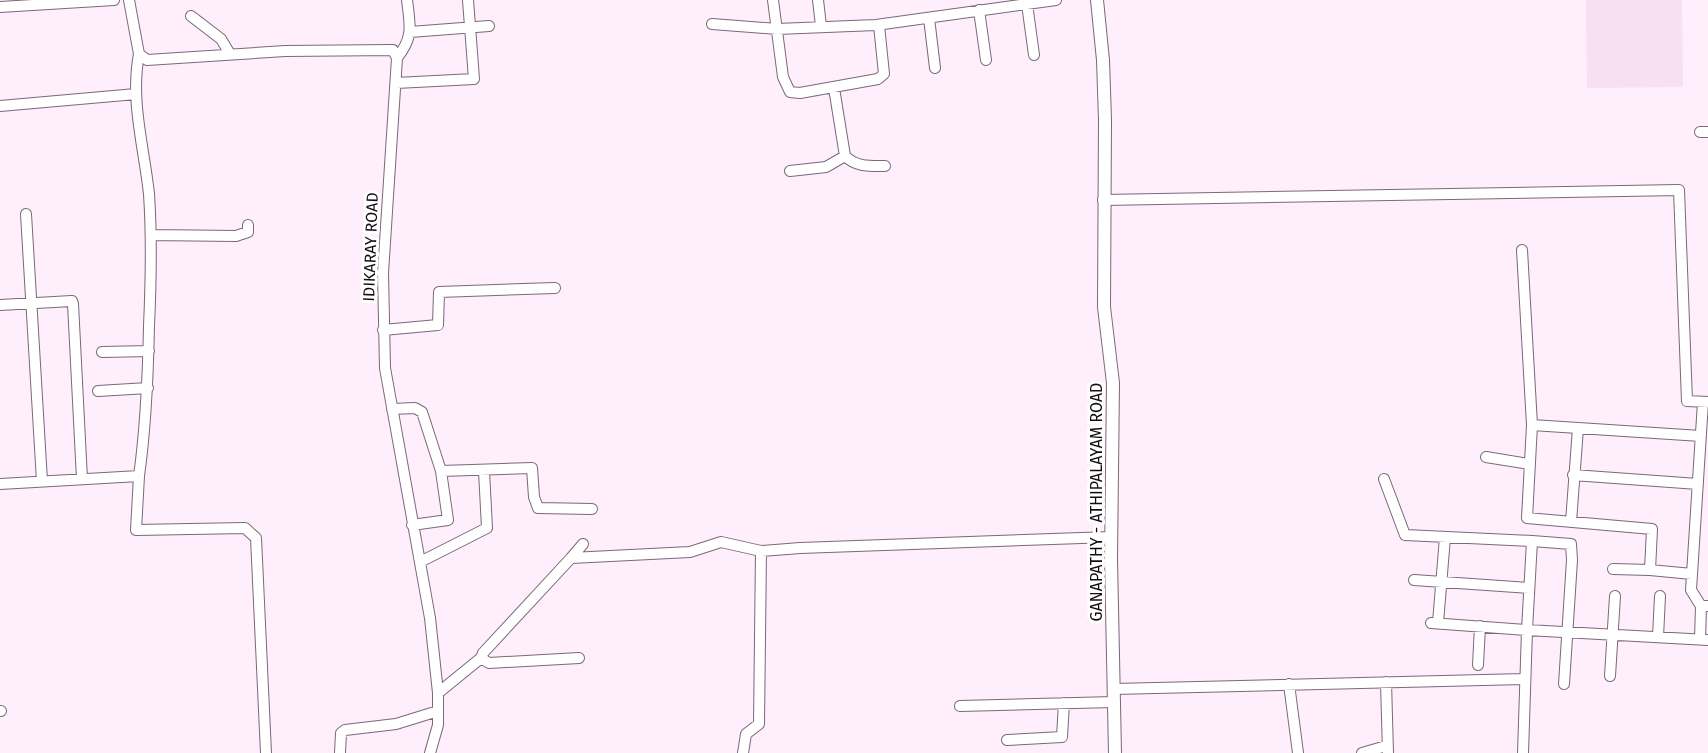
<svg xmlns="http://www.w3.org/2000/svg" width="1708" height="753" viewBox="0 0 1708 753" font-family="'Fira Sans',sans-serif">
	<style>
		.built { fill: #f7e0f2 }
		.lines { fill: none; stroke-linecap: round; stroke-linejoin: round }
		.minor-casing { stroke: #786a76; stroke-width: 12 }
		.major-casing { stroke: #786a76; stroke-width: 14 }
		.minor { stroke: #fff; stroke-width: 10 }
		.major { stroke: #fff; stroke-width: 12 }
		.labels { text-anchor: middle; stroke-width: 6; stroke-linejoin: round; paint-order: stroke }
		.street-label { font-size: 16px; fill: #130d12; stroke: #fff }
	</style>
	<rect width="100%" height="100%" fill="#ffeefb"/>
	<path class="built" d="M1586,0H1682L1683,87L1587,88Z"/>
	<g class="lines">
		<defs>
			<path id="minor" d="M129,0L139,54L147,60L285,51L393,50L397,58L383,273L385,368L430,618L438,693V725L430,753
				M773,0L783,77L790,92L800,93L878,79L884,74L879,25
				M818,0L821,26
				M1027,4L1034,55
				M0,7L114,0
				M979,10L986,60
				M191,16L221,39L230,54
				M929,18L935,68
				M712,24L777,29L876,25L1056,0
				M410,32L489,26
				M139,54C130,101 144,147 149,194C152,238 151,282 149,326C148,377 146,426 139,476
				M397,58C414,37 410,25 407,0
				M396,83L474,79L468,0
				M0,106L136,94
				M1700,132H1708
				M845,156C856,167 869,166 885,166
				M790,171L826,167L845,156L834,88
				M1103,200L1679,190L1687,401L1708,402
				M26,214L42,481
				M151,235L236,236L248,232V225
				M1522,250L1532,425L1527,518L1652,529L1650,570L1692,574
				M0,305L72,301L73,304L82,479
				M383,330L438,325L439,292L555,288
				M102,352L149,351
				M98,391L148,388
				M1703,402L1691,590L1701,606H1708
				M392,409L415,408L422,412L441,471L448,520L412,525
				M1532,425L1701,436
				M1486,457L1529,464
				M441,471L532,468L534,497L538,508L592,509
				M1573,475L1698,484
				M1384,479L1405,535L1532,541L1527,630L1431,623
				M0,484L139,476L136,530L245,528L256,538L266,753
				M1571,522L1578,428
				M1532,541L1571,544L1572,560L1564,684
				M583,544L571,558L690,552L721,542L761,551L800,548L1111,537
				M420,562L487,528L484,471
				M1613,569L1650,570
				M1414,580L1529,588
				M1438,623L1445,537
				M1658,637L1660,596
				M1700,639L1701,606
				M481,658L489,663L579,658
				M1478,665L1480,626
				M1610,676L1615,596
				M1386,682L1388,753
				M1289,684L1298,753
				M1113,689L1524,679
				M438,693L481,658L483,653L571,558
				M960,706L1114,702
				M0,711H1
				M1007,740L1062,737L1064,703
				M340,753L341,733L345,730L396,724L438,711
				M743,753L746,734L759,724L761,551
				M1362,753L1386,746
				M1523,753L1527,630L1708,640"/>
			<path id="major" d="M1097,0L1103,60L1105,120L1104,307L1113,383L1111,559L1115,753"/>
		</defs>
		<use href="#minor" class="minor-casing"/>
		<use href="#major" class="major-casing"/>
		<use href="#minor" class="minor"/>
		<use href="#major" class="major"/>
	</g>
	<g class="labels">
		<g class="street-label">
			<text transform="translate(370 247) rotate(-88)" y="6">IDIKARAY ROAD</text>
			<text transform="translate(1096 502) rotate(-90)" y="6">GANAPATHY - ATHIPALAYAM ROAD</text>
		</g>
	</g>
</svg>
